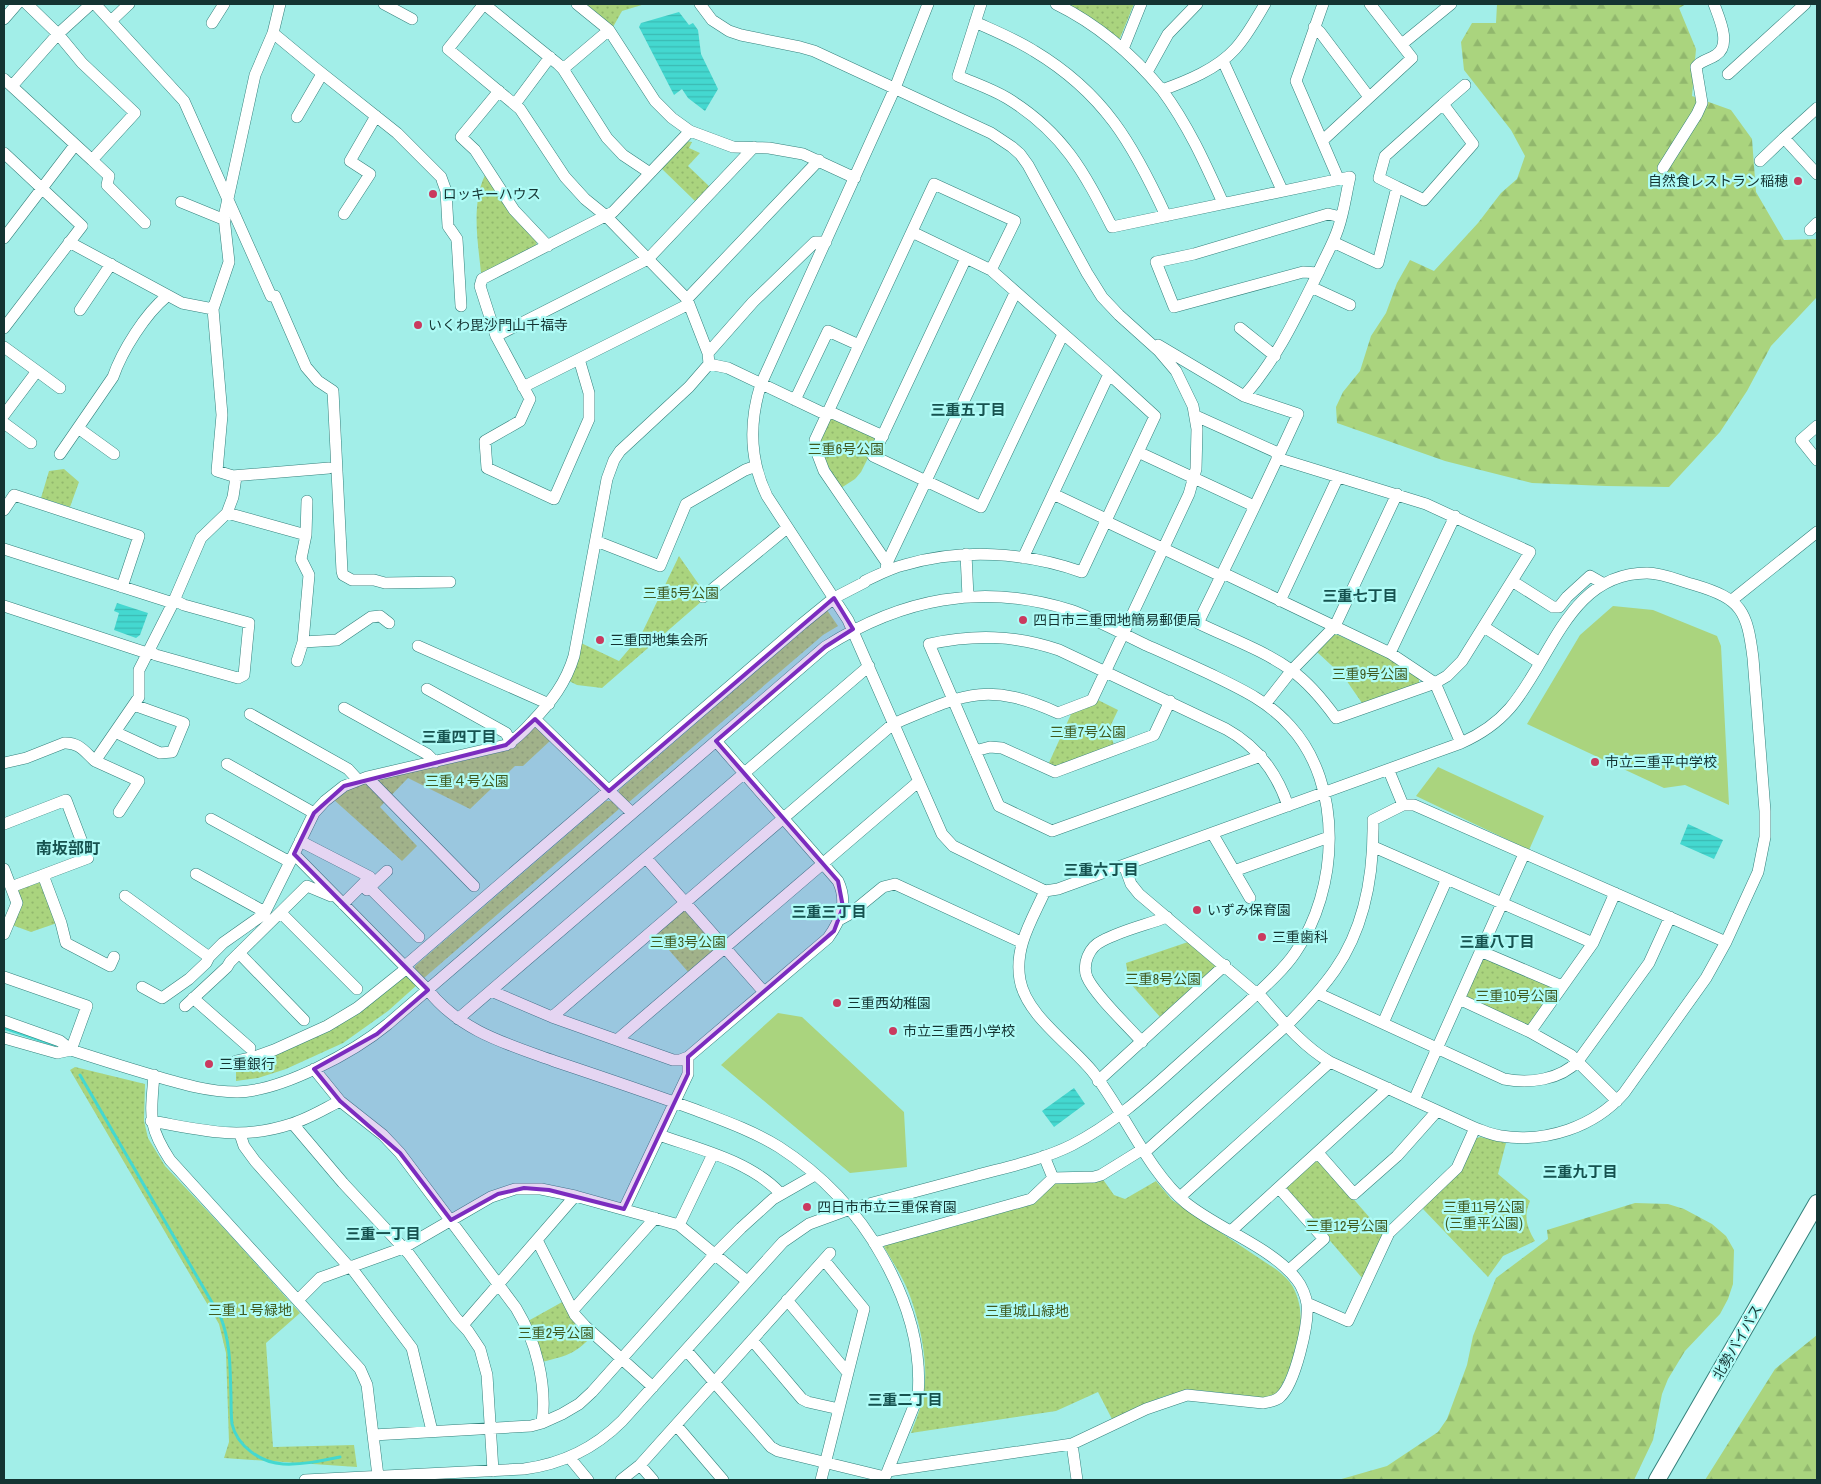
<svg xmlns="http://www.w3.org/2000/svg" width="1821" height="1484" viewBox="0 0 1821 1484" font-family="'Archivo Narrow','Noto Sans JP',sans-serif">
	<style>
		.forest { fill: url(#forest-firs) }
		.park { fill: url(#park-dots) }
		.pitch { fill: #aad47e }
		.water { fill: url(#water-rules) }
		.lines { fill: none; stroke-linecap: round; stroke-linejoin: round }
		.stream { stroke: #44d8d0; stroke-width: 3 }
		.minor-casing { stroke: #34817c; stroke-width: 12 }
		.highway-casing { stroke: #34817c; stroke-width: 18 }
		.minor { stroke: #fff; stroke-width: 11 }
		.highway { stroke: #fff; stroke-width: 16 }
		.marked { fill: #7b2cbf; fill-opacity: 0.2; stroke: #7b2cbf; stroke-width: 4; stroke-linejoin: round }
		.poi-dot { fill: #ca3a5f; stroke: #affbf6; stroke-width: 2 }
		.labels { text-anchor: middle; stroke-width: 4.5; stroke-linejoin: round; paint-order: stroke }
		.poi-label { font-size: 14px; fill: #143432; stroke: #affbf6; text-anchor: start }
		.park-label { font-size: 14px; fill: #405b20; stroke: #affbf6 }
		.street-label { font-size: 14px; fill: #143432; stroke: #affbf6 }
		.neighbourhood-label { font-size: 15px; font-weight: bold; fill: #16524f; stroke: #affbf6 }
		.quarter-label { font-size: 16px; font-weight: bold; fill: #16524f; stroke: #affbf6 }
	</style>
	<defs>
		<pattern id="forest-firs" width="22" height="20" patternUnits="userSpaceOnUse" patternTransform="scale(1.25)"><rect width="22" height="20" fill="#aad47e"/><path d="M5 1l3.5 6h-7zM16 11l3.5 6h-7z" fill="#91b76d"/></pattern>
		<pattern id="park-dots" width="8" height="8" patternUnits="userSpaceOnUse" patternTransform="scale(1.25)"><rect width="8" height="8" fill="#aad47e"/><path d="M2 2h.1M6 6h.1" fill="none" stroke="#91b76d" stroke-width="1.8" stroke-linecap="round"/></pattern>
		<pattern id="water-rules" width="6" height="5" patternUnits="userSpaceOnUse" patternTransform="scale(1.25)"><rect width="6" height="5" fill="#44d8d0"/><path d="M0 2.5h6" fill="none" stroke="#3bbab3"/></pattern>
	</defs>
	<rect width="100%" height="100%" fill="#a2eee8"/>
	<path class="forest" d="M1497,4H1686L1679,8L1696,49L1692,96L1731,110L1752,139L1756,192L1784,240L1817,239V297L1771,346L1747,391L1720,432L1669,487L1606,486L1532,483L1445,461L1337,423L1336,407L1343,392L1360,371L1371,336L1386,313L1397,283L1410,260L1434,271L1478,223L1501,193L1517,179L1525,156L1511,130L1464,70L1461,42L1472,23H1496Z
		M1635,1203L1668,1204L1684,1209L1712,1224L1726,1236L1734,1250L1733,1284L1728,1299L1720,1314L1685,1351L1668,1379L1662,1394L1653,1440L1634,1480H1338L1387,1466L1438,1432L1447,1419L1467,1365L1473,1336L1496,1278L1548,1239L1547,1230Z
		M1817,1335V1480H1705L1775,1369Z"/>
	<path class="park" d="M584,4H645L622,11L613,27Z
		M1065,4H1134L1120,38L1116,39Z
		M686,141L692,142L689,148L700,153L688,166L710,187L696,202L661,168Z
		M485,175L537,241L536,247L481,273C478,242 471,205 485,175Z
		M834,417L874,436L876,442L861,472L855,479L841,488L828,466L823,456L819,442L829,419Z
		M64,469L79,482L70,507L41,498L49,471Z
		M679,556L702,589L700,593L702,601L602,688L577,685L569,681L581,643L619,661L641,635Z
		M827,610L838,626L823,635L774,677L628,803L619,795V790Z
		M1333,634L1338,635L1389,658L1419,678V683L1362,703L1344,677L1317,652Z
		M1096,699L1118,710L1109,729L1114,745L1058,767L1048,765L1072,712Z
		M534,726L539,728L551,740L523,766H515L470,809L408,778L380,807L417,846L402,861L333,799C368,773 430,770 473,758C489,754 518,735 534,726Z
		M606,801H612L619,809L424,978L415,970V966Z
		M41,882L57,923L31,932L12,925L17,890Z
		M681,911H687L716,945V949L689,973L655,934Z
		M1188,942L1216,964L1215,969L1161,1018L1129,982L1126,963Z
		M1487,957L1554,986V991L1531,1023L1526,1026L1467,998L1466,995L1482,959Z
		M402,976L407,977L417,985L388,1011L343,1043L286,1069L258,1078L236,1081V1066L256,1060Z
		M75,1067L145,1084L144,1121L148,1138L165,1166L230,1235L300,1313L266,1343L273,1447L354,1445L357,1467L224,1458L229,1442L226,1353L219,1324L70,1070Z
		M1480,1137L1506,1143L1498,1174L1530,1201C1523,1217 1527,1227 1535,1241L1503,1256L1488,1277L1423,1209L1475,1139Z
		M1315,1161L1321,1162L1384,1234L1363,1279L1287,1191V1187Z
		M1102,1178L1114,1195L1125,1199L1156,1181L1172,1200L1277,1270C1283,1275 1289,1280 1293,1287C1311,1321 1294,1362 1278,1393L1265,1398L1197,1390C1167,1391 1139,1407 1112,1419L1098,1392L1056,1411L911,1433C918,1416 924,1399 925,1381C927,1352 917,1310 905,1284C899,1271 891,1259 884,1247L886,1243L1016,1208L1055,1182Z
		M564,1301L591,1337C574,1355 565,1356 542,1362L528,1321Z"/>
	<path class="pitch" d="M1613,606L1653,610L1717,636L1721,646L1729,805L1685,785L1664,788L1527,724L1580,635Z
		M1438,767L1544,816L1529,850L1416,796Z
		M778,1013L802,1017L904,1112L907,1167L850,1173L721,1065Z"/>
	<path class="water" d="M679,12L689,25L693,23L698,30L701,54L718,89L705,111L688,98L682,89L674,95L639,27L641,23Z
		M117,603L148,613L140,635L136,638L114,630L119,613L114,611Z
		M1688,824L1723,840L1714,859L1680,844Z
		M1074,1088L1085,1104L1054,1127L1042,1111Z"/>
	<g class="lines">
		<path class="stream" d="M4,1028L55,1045
			M80,1075L221,1318C231,1344 230,1370 231,1397C231,1406 231,1415 232,1424C237,1446 261,1463 283,1464C302,1465 321,1461 340,1457"/>
		<defs>
			<path id="minor" d="M95,4L184,101L271,296H275L306,367L318,381L333,391L342,571L343,575L352,580H374L385,583L450,582
				M384,4L412,19
				M484,4L448,49L520,109L565,177L585,199L606,216L687,299L708,353L709,364L689,387L620,451L614,460L607,479L574,656C566,683 551,702 532,722C524,731 516,739 506,745L367,777L344,786L325,801L314,813L294,854L428,990C460,1031 507,1044 554,1061C602,1077 649,1093 696,1110C725,1121 753,1131 779,1147C821,1174 858,1212 882,1256C906,1298 922,1347 918,1396L884,1480
				M484,4L558,64L563,69L607,138L623,155L650,173
				M577,4L609,30L655,101L672,118L690,131L733,147L769,148L803,154L855,178
				M928,4L895,88L761,384C749,422 749,459 767,496L848,620L942,834L953,846L1045,891L1058,889L1124,865L1461,743C1479,735 1497,723 1510,708C1552,659 1569,573 1647,573C1663,573 1680,581 1695,585C1742,599 1747,611 1753,658L1765,811V837L1758,872L1726,942L1706,978L1624,1093C1594,1127 1546,1143 1501,1136C1492,1135 1484,1131 1475,1128L1330,1062C1301,1045 1280,1018 1258,993
				M981,4L958,76C974,83 992,89 1007,98C1063,132 1084,172 1112,227L1350,177C1346,194 1344,212 1338,229C1333,244 1325,257 1319,271C1297,315 1277,359 1244,396L1158,345
				M1056,4C1097,24 1133,55 1162,90C1187,81 1217,69 1235,49C1247,36 1256,19 1265,4
				M4,19L17,4
				M111,21L129,4
				M975,22C995,31 1015,39 1034,51C1104,93 1133,144 1166,216
				M212,23L224,4
				M1314,27L1320,32L1369,97
				M273,33L314,67L397,133L441,177L446,191L448,226L457,239L461,306
				M1402,44L1451,4
				M1123,49L1141,4
				M1223,61L1282,190
				M563,69L609,30
				M1147,72L1168,34L1197,4
				M1728,74L1805,4
				M4,79L92,160L135,113L82,63L58,34L27,4
				M12,86L58,34L91,4
				M1162,90C1188,125 1205,163 1223,203
				M499,91L461,137L475,150L514,210L548,246
				M515,104L550,57
				M1443,104L1465,85
				M1817,108L1784,138L1817,174
				M297,117L322,74
				M1322,141L1296,81L1323,4
				M4,153L82,226L4,328
				M92,160L109,176L107,185L145,223
				M1760,161L1784,138
				M1663,168L1697,114L1702,103L1696,67C1701,60 1709,60 1716,55C1732,45 1719,18 1714,4
				M1338,178L1322,141L1412,58L1370,4
				M181,202L225,220
				M344,214L370,174L350,161L376,116
				M1810,230L1817,223
				M912,232L991,270L1109,374L1023,558
				M4,238L75,145
				M69,242L182,303L213,309
				M1333,242L1378,263L1397,187L1424,200L1473,144L1443,104L1385,156L1379,178L1397,187
				M966,258L873,456L981,507L1063,334
				M1318,273L1303,272L1174,307L1156,262L1194,254L1328,214L1341,217
				M1311,287L1350,305
				M687,299L819,160
				M80,310L111,264
				M1240,328L1275,356
				M496,336L648,259L754,147
				M4,347L37,371L4,415
				M708,353L753,302L815,242H826
				M579,359L589,393V419L554,499L487,468L485,441L520,421L530,399L496,336L480,286L482,279L613,212L690,131
				M709,364L728,368L827,415
				M37,371L60,388
				M523,387L689,304
				M1244,396L1298,414C1266,484 1232,554 1198,623C1229,638 1263,650 1291,670C1309,683 1323,700 1336,718L1435,683L1447,676L1462,661L1530,552L1426,504L1277,458
				M795,400L828,331L859,345
				M828,411L883,436
				M1196,416L1278,453
				M4,423L31,443
				M1817,426L1801,440L1817,460
				M78,428L114,454
				M1138,452L1254,506
				M60,454L113,377C122,351 145,314 167,296
				M232,476L329,468
				M1053,494L1106,519
				M4,510L14,495L139,536L122,587
				M227,513L306,535L307,501
				M1105,521L1221,576
				M306,535L301,559L309,575L303,642L337,640L371,617L380,616L389,623
				M596,541L660,566L686,504L745,470L756,466
				M4,549L173,603
				M966,554L968,597
				M887,563L824,471L816,450L815,440L934,184L1015,221L991,270
				M886,569L887,563L1015,293
				M1223,573L1390,653L1435,683L1461,743
				M1512,581L1553,607H1559L1567,597L1590,576L1604,584
				M703,597L787,528
				M1732,600L1817,532
				M1280,601L1338,477
				M4,606L147,653
				M1484,627L1540,663
				M418,646L549,704
				M148,651L156,655L238,678L244,675L249,623L184,605L174,600
				M1390,653L1455,516
				M297,661L303,642
				M427,689L506,733L511,743
				M1266,703L1292,670L1335,626L1397,494
				M344,708L427,754L435,762
				M250,714L348,769L358,780
				M535,719L632,813
				M115,732L160,753L172,752L184,723L134,705
				M975,751L990,747L1002,748L1055,772L1154,735L1170,701
				M1261,756L1052,831L999,806L929,644C974,634 1015,635 1059,650L1226,729C1257,746 1277,773 1288,806
				M95,761L139,781L119,812
				M4,763L26,758L64,743C79,742 85,752 95,761L139,697V670L173,603L201,538L227,513L233,497L236,477L217,471L222,415L213,309L229,262L224,217L255,75L273,33L280,4
				M227,764L314,813
				M1389,771L1403,805
				M367,777L474,886
				M211,819L290,862
				M4,824L66,800L88,858L11,887
				M1212,833L1250,898
				M300,841L370,877L343,904
				M1374,847L1593,943
				M646,858L764,992
				M1124,865L1131,884L1139,894L1257,994
				M4,869L17,903L4,934
				M1234,871L1329,837
				M196,874L265,912
				M43,875L61,923L66,943L110,966L114,957
				M370,888L419,937
				M367,890L387,871
				M125,896L209,957
				M281,913L357,989
				M839,920L850,914L883,887L895,884L1021,942
				M1480,951L1562,986
				M239,953L304,1020
				M405,966L802,624L834,598L865,582V581C878,575 891,568 904,565C962,548 1026,552 1082,572L1155,416L1109,374
				M4,977L87,1006L71,1050
				M142,987L162,998L189,979L206,963L209,957L223,943L264,914L294,854
				M491,991L552,1017L673,1060H680L688,1057L828,938C841,920 848,902 838,881L716,741
				M1317,993L1504,1079C1529,1084 1560,1080 1578,1061L1649,963L1670,917
				M193,998L250,1048
				M1459,999L1530,1032L1571,1055L1617,1101
				M185,1006L227,967L230,962L307,886L331,896
				M552,1017L893,724C962,695 986,680 1058,713L1092,700L1189,494L1196,469L1197,429L1193,406L1176,371L1159,351L1119,315L1102,297L1087,273L1028,165L1020,154L1012,147L991,133L814,51L800,47L741,35L729,31L712,20L700,4
				M458,1019L869,666
				M4,1021L60,1041L71,1050C99,1059 127,1068 155,1076C182,1084 209,1092 237,1092C282,1091 354,1052 388,1024L825,647C901,599 981,582 1070,610C1096,619 1121,633 1146,645C1167,654 1188,664 1210,674C1239,688 1268,701 1290,726C1344,785 1339,890 1295,953C1282,972 1263,988 1246,1004C1227,1021 1208,1038 1189,1055C1151,1089 1117,1122 1072,1145C1042,1160 1007,1167 974,1176C933,1187 892,1198 850,1209L809,1224L783,1242L622,1421C595,1448 562,1464 524,1469L305,1480
				M1383,1023L1447,879
				M1287,1025C1304,1008 1321,990 1335,970C1365,927 1374,872 1373,820L1403,805H1414L1726,942
				M1530,1032L1593,943L1615,893
				M4,1038L57,1053L71,1050
				M617,1040L918,782
				M1142,1042C1128,1026 1094,994 1087,977C1082,964 1089,947 1102,941C1122,930 1146,925 1167,917
				M236,1061L254,1057L274,1050L327,1026L357,1008L407,968
				M314,1069L340,1101L383,1135L400,1153L516,1308C536,1341 547,1384 542,1423
				M154,1075C151,1115 147,1125 170,1160L360,1369L367,1385L373,1435L531,1426L542,1423L562,1414L579,1404L592,1392L715,1254L741,1228L773,1199L815,1175
				M1098,1081L1225,965
				M1414,1100L1524,854
				M151,1121C203,1130 239,1141 291,1124C308,1119 324,1109 340,1101
				M293,1124L343,1183L409,1254L456,1318L468,1331L480,1349L487,1375L493,1471
				M240,1134L244,1146L255,1161L349,1267
				M659,1135C699,1149 750,1161 780,1193
				M1145,1152L1287,1025
				M1318,1153L1354,1194L1397,1156L1437,1111
				M1044,1156L1053,1178
				M1279,1188L1324,1239L1289,1270
				M1180,1197L1330,1062
				M624,1209L688,1074V1057
				M679,1225L713,1154
				M1231,1231L1388,1088
				M537,1240L575,1315L585,1326L653,1387
				M874,1243L1031,1199L1053,1178L1094,1177L1101,1175L1143,1149
				M350,1266L412,1348L432,1431
				M298,1300L320,1278L403,1248L491,1197L515,1189H541L575,1196L679,1225L747,1281
				M787,1300L848,1373
				M1307,1303L1348,1321L1389,1233L1457,1168L1475,1128
				M573,1310L655,1218
				M463,1325L575,1196
				M752,1340L802,1399L808,1402L839,1409
				M686,1350L771,1447L778,1451L885,1477
				M676,1425L723,1480
				M373,1435L378,1476
				M1072,1444L1077,1480
				M569,1457L588,1480
				M640,1465L653,1480
				M888,1471L1072,1444L1146,1409L1187,1395L1263,1403C1269,1402 1276,1401 1280,1397C1295,1384 1309,1324 1307,1304C1306,1297 1302,1286 1297,1280C1273,1248 1218,1229 1186,1203C1147,1170 1124,1111 1092,1071C1070,1044 1026,1015 1020,980C1014,947 1032,920 1045,891
				M621,1480L640,1465L830,1253
				M821,1480L864,1309L824,1260"/>
			<path id="highway" d="M1657,1480L1817,1203"/>
		</defs>
		<use href="#minor" class="minor-casing"/>
		<use href="#highway" class="highway-casing"/>
		<use href="#minor" class="minor"/>
		<use href="#highway" class="highway"/>
	</g>
	<path class="marked" d="M834,598L853,629L825,647L716,741L838,881L843,907L834,931L688,1057V1074L624,1209L549,1190L524,1188L498,1194L451,1220L400,1153L340,1101L314,1069L377,1034L428,990L294,854L314,813L344,786L506,745L535,719L609,791Z"/>
	<g class="poi-dot">
		<circle cx="1798" cy="181" r="5"/>
		<circle cx="433" cy="194" r="5"/>
		<circle cx="418" cy="325" r="5"/>
		<circle cx="1023" cy="620" r="5"/>
		<circle cx="600" cy="640" r="5"/>
		<circle cx="1595" cy="762" r="5"/>
		<circle cx="1197" cy="910" r="5"/>
		<circle cx="1262" cy="937" r="5"/>
		<circle cx="837" cy="1003" r="5"/>
		<circle cx="893" cy="1031" r="5"/>
		<circle cx="209" cy="1064" r="5"/>
		<circle cx="807" cy="1207" r="5"/>
	</g>
	<g class="labels">
		<g class="poi-label">
			<text x="1788" y="186" text-anchor="end">自然食レストラン稲穂</text>
			<text x="443" y="199">ロッキーハウス</text>
			<text x="428" y="330">いくわ毘沙門山千福寺</text>
			<text x="1033" y="625">四日市三重団地簡易郵便局</text>
			<text x="610" y="645">三重団地集会所</text>
			<text x="1605" y="767">市立三重平中学校</text>
			<text x="1207" y="915">いずみ保育園</text>
			<text x="1272" y="942">三重歯科</text>
			<text x="847" y="1008">三重西幼稚園</text>
			<text x="903" y="1036">市立三重西小学校</text>
			<text x="219" y="1069">三重銀行</text>
			<text x="817" y="1212">四日市市立三重保育園</text>
		</g>
		<g class="park-label">
			<text x="846" y="454">三重6号公園</text>
			<text x="681" y="598">三重5号公園</text>
			<text x="1370" y="679">三重9号公園</text>
			<text x="1088" y="737">三重7号公園</text>
			<text x="467" y="786">三重４号公園</text>
			<text x="688" y="947">三重3号公園</text>
			<text x="1163" y="984">三重8号公園</text>
			<text x="1517" y="1001">三重10号公園</text>
			<text x="1484" y="1212">三重11号公園<tspan x="1484" dy="16">(三重平公園)</tspan></text>
			<text x="1347" y="1231">三重12号公園</text>
			<text x="250" y="1315">三重１号緑地</text>
			<text x="1027" y="1316">三重城山緑地</text>
			<text x="556" y="1338">三重2号公園</text>
		</g>
		<g class="street-label">
			<text transform="translate(1737 1342) rotate(-60)" y="5">北勢バイパス</text>
		</g>
		<g class="neighbourhood-label">
			<text x="968" y="415">三重五丁目</text>
			<text x="1360" y="601">三重七丁目</text>
			<text x="459" y="742">三重四丁目</text>
			<text x="1101" y="875">三重六丁目</text>
			<text x="829" y="917">三重三丁目</text>
			<text x="1497" y="947">三重八丁目</text>
			<text x="1580" y="1177">三重九丁目</text>
			<text x="383" y="1239">三重一丁目</text>
			<text x="905" y="1405">三重二丁目</text>
		</g>
		<g class="quarter-label">
			<text x="68" y="854">南坂部町</text>
		</g>
	</g>
	<rect width="1821" height="1484" fill="none" stroke="#143432" stroke-width="10"/>
</svg>
